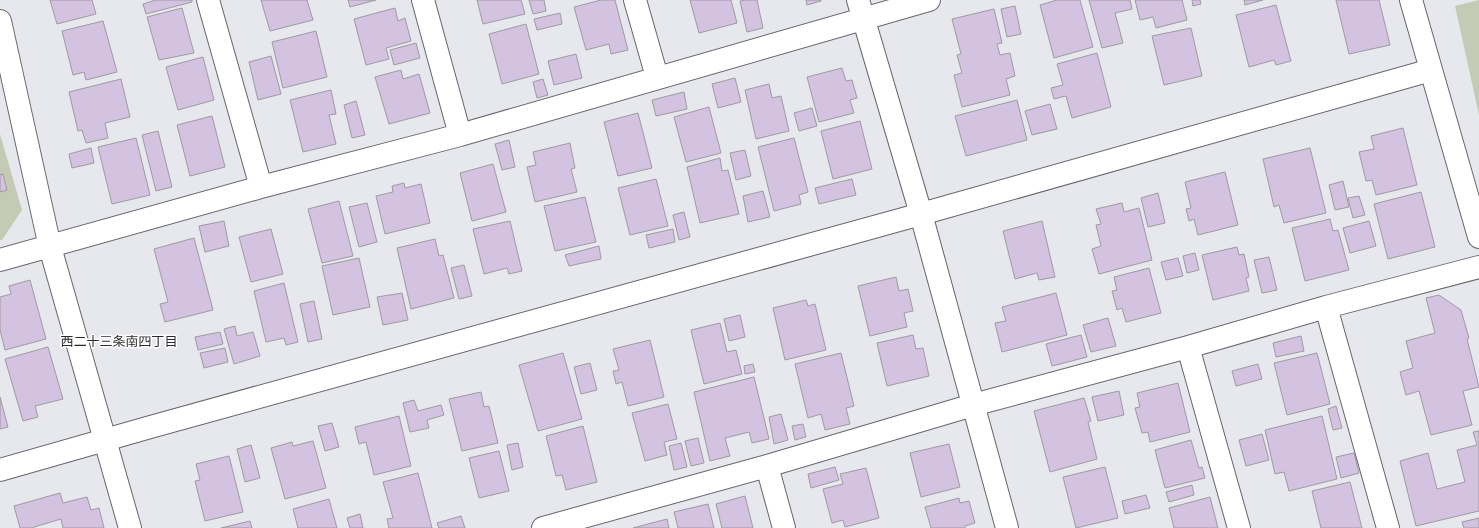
<svg xmlns="http://www.w3.org/2000/svg" width="1479" height="528" viewBox="0 0 1479 528" font-family="'Golos Text','Noto Sans JP',sans-serif">
	<style>
		.green { fill: #c5cab4 }
		.building { fill: #d3c2e0; stroke: #9d9aa0 }
		.lines { fill: none; stroke-linecap: round; stroke-linejoin: round }
		.street-casing { stroke: #66666c; stroke-width: 24 }
		.secondary-casing { stroke: #66666c; stroke-width: 24 }
		.street { stroke: #fff; stroke-width: 22 }
		.secondary { stroke: #fff; stroke-width: 22 }
		.labels { text-anchor: middle; stroke-width: 3; stroke-linejoin: round; paint-order: stroke }
		.neighbourhood-label { font-size: 13px; fill: #2a2a2d; stroke: #fff }
	</style>
	<rect width="100%" height="100%" fill="#e7e7ee"/>
	<path class="green" d="M1479,0V115L1455,6Z
		M0,134L22,210L2,240H0Z"/>
	<path class="building" d="M50,0H92L96,14L57,24Z
		M156,0H192V2L146,14L143,4Z
		M261,0H307L313,20L270,31Z
		M348,0H376L350,7Z
		M477,0H521L525,14L483,24Z
		M529,0H544L546,11L533,14Z
		M601,0H615L628,50L611,54L609,44L586,50L574,7Z
		M690,0H731L737,23L699,33Z
		M745,0H757L763,28L747,32L740,1Z
		M806,0H821V1L807,5Z
		M1057,0H1080L1093,47L1054,58L1040,5Z
		M1089,0H1130L1132,9L1115,13L1123,43L1102,48Z
		M1135,0H1182L1187,20L1156,28L1153,17L1140,20Z
		M1192,0H1200L1201,4L1193,6Z
		M1244,0H1263L1245,5Z
		M1336,0H1379L1390,45L1349,54Z
		M1276,5L1291,61L1276,65L1274,60L1249,67L1236,15Z
		M1015,6L1021,34L1007,37L1001,9Z
		M182,8L194,53L159,60L147,17Z
		M395,8L398,21L405,18L411,41L386,48L389,59L366,65L354,19Z
		M994,9L1002,43L997,44L1000,55L1010,53L1015,76L1006,79L1010,95L962,107L954,75L962,73L957,55L961,54L952,19Z
		M560,13L562,24L537,30L534,19Z
		M103,21L117,72L86,80L84,72L73,75L62,31Z
		M526,24L539,74L502,84L489,34Z
		M1191,28L1202,76L1164,85L1152,36Z
		M316,31L327,77L283,88L272,42Z
		M416,43L420,58L394,65L390,50Z
		M1097,53L1111,107L1072,118L1066,96L1054,99L1051,88L1063,85L1057,64Z
		M576,54L582,78L554,85L548,61Z
		M271,56L281,94L258,100L249,62Z
		M203,57L214,100L178,110L166,67Z
		M842,68L846,81L852,80L857,98L850,100L854,113L819,122L807,77Z
		M401,70L403,79L419,74L430,113L389,124L375,77Z
		M735,78L741,102L718,108L712,84Z
		M121,79L130,117L105,123L108,138L86,143L82,130L78,131L69,92Z
		M543,79L548,95L537,98L533,82Z
		M769,84L772,98L781,96L789,131L756,139L745,90Z
		M331,90L336,114L329,115L336,144L303,152L290,100Z
		M684,92L687,109L656,116L652,100Z
		M1017,100L1027,140L966,156L955,116Z
		M356,101L365,135L352,138L344,105Z
		M1050,104L1057,129L1032,135L1025,111Z
		M709,107L721,153L686,162L674,117Z
		M812,108L817,126L799,131L794,113Z
		M638,113L652,168L618,176L604,122Z
		M212,116L225,167L190,176L177,125Z
		M860,121L872,169L833,179L821,131Z
		M1403,128L1417,185L1376,195L1372,180L1366,181L1359,152L1374,149L1371,136Z
		M158,131L172,187L156,191L142,135Z
		M136,138L150,195L112,204L98,147Z
		M794,138L808,192L799,195L801,204L774,211L758,147Z
		M509,140L515,167L502,170L495,144Z
		M570,143L575,168L571,169L577,192L535,202L527,167L536,165L533,152Z
		M91,148L94,163L72,168L69,154Z
		M1310,148L1326,213L1284,223L1279,205L1274,207L1263,159Z
		M745,150L751,176L736,180L730,153Z
		M720,158L722,171L728,170L739,214L700,223L687,167Z
		M493,164L506,212L472,221L460,173Z
		M1225,172L1238,225L1198,235L1194,219L1189,221L1186,209L1191,208L1185,182Z
		M3,174L7,190L0,192V175Z
		M656,179L668,226L630,235L618,188Z
		M852,179L856,195L819,204L815,188Z
		M1343,181L1349,207L1335,210L1329,185Z
		M404,183L405,188L421,184L430,223L385,234L376,196L393,192L392,186Z
		M763,191L770,217L748,222L743,196Z
		M1421,192L1435,247L1388,259L1374,204Z
		M1158,193L1165,223L1148,227L1141,198Z
		M1359,196L1365,215L1353,218L1348,198Z
		M585,197L596,242L555,251L544,206Z
		M339,201L353,256L322,263L308,209Z
		M367,203L377,242L359,247L349,207Z
		M1122,203L1124,212L1139,208L1152,260L1099,274L1092,249L1101,246L1096,225L1101,224L1096,209Z
		M684,212L690,237L679,240L673,215Z
		M1330,219L1333,231L1338,230L1349,270L1305,281L1292,228Z
		M224,221L229,246L205,252L199,226Z
		M510,221L522,271L509,274L507,268L484,274L473,229Z
		M1042,221L1055,277L1039,280L1037,273L1015,279L1003,231Z
		M1369,221L1376,246L1350,253L1343,228Z
		M271,229L283,274L251,282L239,237Z
		M673,229L675,242L649,248L646,235Z
		M194,238L213,310L165,322L160,304L168,302L154,249Z
		M435,239L439,256L443,255L454,298L411,309L397,248Z
		M599,246L601,259L569,266L565,255Z
		M1237,247L1239,255L1244,254L1249,277L1246,278L1249,291L1213,300L1202,255Z
		M1195,253L1199,270L1187,273L1183,256Z
		M1269,257L1277,290L1262,293L1254,260Z
		M359,258L370,307L333,315L322,266Z
		M1178,258L1183,276L1166,280L1161,262Z
		M464,265L472,296L459,299L451,268Z
		M1149,268L1161,313L1126,322L1122,308L1117,310L1112,291L1117,290L1114,277Z
		M896,277L899,291L908,289L913,311L904,313L907,327L870,336L858,286Z
		M30,280L46,339L5,350L0,330V297L11,294L9,286Z
		M284,283L298,342L286,345L284,338L266,342L254,291Z
		M402,293L408,320L383,325L377,297Z
		M1056,293L1067,335L1002,352L995,323L1006,321L1002,307Z
		M1439,295L1461,310L1469,338L1467,339L1479,387L1463,391L1472,425L1431,435L1419,391L1406,395L1400,372L1413,368L1406,341L1435,333L1426,298Z
		M806,300L808,306L815,304L826,350L785,360L773,308Z
		M314,301L322,339L308,342L300,304Z
		M740,315L745,337L729,341L724,319Z
		M1108,318L1116,346L1091,352L1083,325Z
		M720,323L727,352L736,350L742,374L704,384L691,330Z
		M235,326L237,336L253,332L260,356L234,364L224,329Z
		M220,332L223,344L198,350L195,337Z
		M913,335L916,349L923,348L929,376L887,386L877,343Z
		M1081,335L1087,357L1052,366L1046,344Z
		M1301,336L1304,351L1276,357L1273,343Z
		M650,340L664,397L628,406L622,382L616,384L613,371L619,370L613,349Z
		M48,347L63,399L35,406L38,417L23,421L5,359Z
		M225,348L228,362L204,368L200,353Z
		M563,353L582,419L538,431L519,365Z
		M841,353L854,406L846,408L850,424L825,430L821,414L808,418L795,364Z
		M1317,353L1330,404L1287,415L1274,363Z
		M590,363L597,390L581,394L574,367Z
		M753,364L755,372L745,374L744,366Z
		M1258,364L1262,379L1236,386L1232,371Z
		M754,377L769,439L752,443L749,432L725,438L730,456L710,461L694,392Z
		M1178,383L1190,432L1150,442L1148,432L1142,433L1135,408L1140,407L1137,393Z
		M1119,391L1124,415L1098,421L1092,397Z
		M481,392L484,407L489,406L498,443L462,451L449,399Z
		M0,397L8,427L0,429Z
		M1084,398L1091,421L1088,422L1097,459L1050,472L1034,411Z
		M414,400L418,411L441,405L444,415L427,420L429,428L410,432L403,403Z
		M668,404L677,439L664,442L667,455L645,461L632,413Z
		M1336,406L1342,428L1333,430L1328,409Z
		M781,414L788,440L774,444L769,417Z
		M399,416L411,466L374,475L366,442L359,444L355,427Z
		M1322,416L1337,479L1289,491L1284,472L1275,474L1265,430Z
		M332,423L339,447L325,451L318,426Z
		M803,424L806,437L795,440L792,426Z
		M583,426L597,482L566,490L562,475L556,476L546,436Z
		M1479,431V511L1416,526L1400,461L1428,453L1437,489L1465,482L1457,450L1477,445L1473,432Z
		M1262,434L1269,460L1246,466L1239,440Z
		M698,438L704,463L691,466L685,441Z
		M1191,440L1199,468L1202,467L1205,478L1165,488L1155,450Z
		M313,441L326,488L285,499L271,448L292,442L293,446Z
		M518,443L523,467L512,470L507,445Z
		M681,443L687,467L674,470L669,446Z
		M949,444L960,487L921,497L910,453Z
		M251,445L260,478L245,482L237,449Z
		M499,451L509,491L479,498L469,458Z
		M1354,453L1359,473L1341,478L1336,457Z
		M229,456L243,512L205,521L195,481L200,480L196,464Z
		M835,467L839,480L811,488L808,474Z
		M1105,467L1118,518L1076,528L1063,477Z
		M866,468L879,518L845,527L843,520L832,523L823,489L843,484L840,474Z
		M418,473L432,528H389L387,519L393,518L383,482Z
		M1350,482L1362,528H1321L1312,491Z
		M1192,485L1194,495L1169,502L1166,492Z
		M60,493L63,503L87,497L91,510L99,508L104,528H63L61,519L34,527V528H20L14,506Z
		M1146,495L1150,508L1125,514L1122,501Z
		M745,496L753,528H722L716,504Z
		M1210,497L1218,528H1174L1169,508Z
		M959,498L960,503L969,501L975,523L965,526V528H931L925,507Z
		M329,499L337,528H298L293,509Z
		M708,504L714,528H678L674,512Z
		M360,514L363,528H350L347,518Z
		M461,516L465,528H439L437,523Z
		M1479,518V528H1464L1462,522Z
		M667,519L669,528H633Z
		M250,521L252,528H221Z"/>
	<g class="lines">
		<defs>
			<path id="street" d="M208,0L261,187
				M423,0L460,135
				M635,0L657,77
				M0,21L50,247L130,528
				M0,260L261,187L460,135L929,0
				M1326,307L1388,528
				M1188,347L1239,528
				M767,466L784,528
				M543,528L767,466L973,405L1188,347L1326,307L1479,267"/>
			<path id="secondary" d="M858,0L921,214L1007,528
				M1411,0L1479,237
				M0,470L154,426L921,214L1431,70"/>
		</defs>
		<use href="#street" class="street-casing"/>
		<use href="#secondary" class="secondary-casing"/>
		<use href="#street" class="street"/>
		<use href="#secondary" class="secondary"/>
	</g>
	<g class="labels">
		<g class="neighbourhood-label">
			<text x="119" y="346">西二十三条南四丁目</text>
		</g>
	</g>
</svg>
